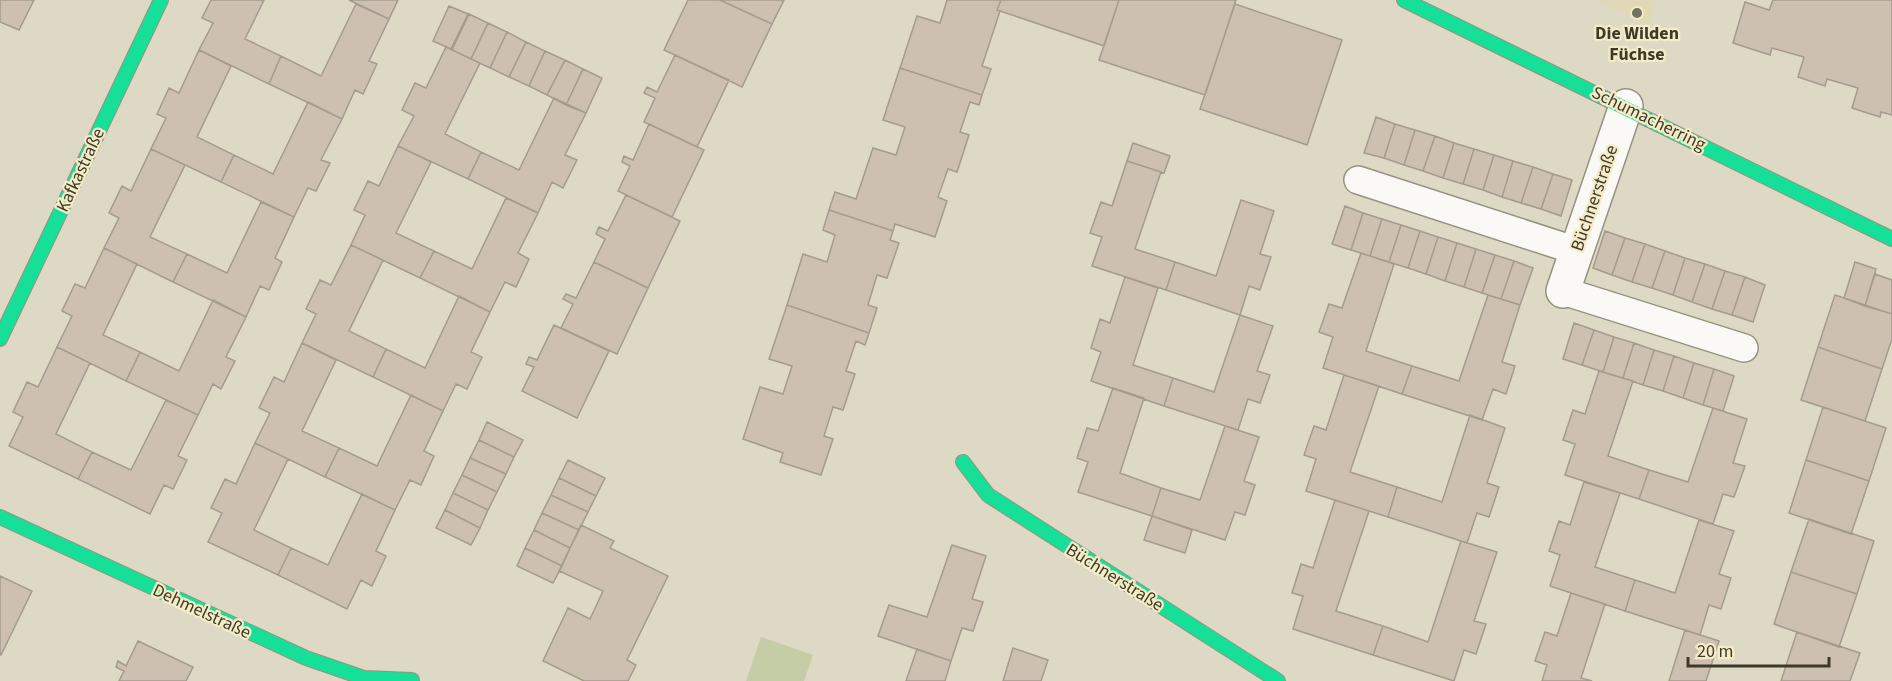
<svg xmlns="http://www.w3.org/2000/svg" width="1892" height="681" viewBox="0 0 1892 681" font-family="'Source Sans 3',sans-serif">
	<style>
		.built { fill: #e0d8b6 }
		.green { fill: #c5cda7 }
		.building { fill: #cec0b1; stroke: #a49b8f; stroke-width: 1.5 }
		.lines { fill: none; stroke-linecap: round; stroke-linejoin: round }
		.lane-casing { stroke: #959281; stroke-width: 30 }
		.street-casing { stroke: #959281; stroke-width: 36 }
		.fast-casing { stroke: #959281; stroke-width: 16 }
		.lane { stroke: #faf9f6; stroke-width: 27 }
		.street { stroke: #faf9f6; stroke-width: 33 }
		.fast { stroke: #16e098; stroke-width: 14 }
		.poi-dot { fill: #767261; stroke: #f5ecc7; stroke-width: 2 }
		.labels { text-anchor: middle; stroke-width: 4.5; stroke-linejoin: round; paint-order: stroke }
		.poi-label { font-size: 18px; font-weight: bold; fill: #3e3a2b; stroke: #f5ecc7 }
		.street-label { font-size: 18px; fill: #3e3a2b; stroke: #f5ecc7 }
	</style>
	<rect width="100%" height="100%" fill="#ded9c4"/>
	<path class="built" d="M1595,0H1656L1649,25Z"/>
	<path class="green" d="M761,637L813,655L804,681H746Z"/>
	<path class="building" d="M0,0H34L19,30L0,22Z
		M211,0H264L245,39L281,56L269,84L199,50L213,23L202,18Z
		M349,0H398L389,19Z
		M688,0H720L772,24L742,87L664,50Z
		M720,0H784L772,24Z
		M947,0H1001L997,10L1000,11L982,66L991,69L982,95L900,68L917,16L940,23Z
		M1001,0H1119L1104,46L997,10Z
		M1119,0H1236L1205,95L1099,60Z
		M1773,0H1892V115L1881,112L1880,117L1852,108L1858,88L1827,79L1825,86L1798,77L1804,57L1772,48L1770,55L1733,43L1745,2L1769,10Z
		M356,4L389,19L369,61L377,64L363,94L355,90L342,119L269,84L281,56L321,76Z
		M1235,4L1342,40L1307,145L1200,109Z
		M449,6L468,14L451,49L433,41Z
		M469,14L488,23L471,59L452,50Z
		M488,23L507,32L490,68L471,59Z
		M507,32L526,42L509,77L490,68Z
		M526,42L545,51L529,86L509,77Z
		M446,47L480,63L445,134L481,152L468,179L398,146L414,116L402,110L415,83L426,88Z
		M199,50L231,66L197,137L234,155L221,182L151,149L166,118L157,114L169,88L179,93Z
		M545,51L565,60L547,95L529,86Z
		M675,55L729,80L697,147L644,122L655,98L644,93L647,87L657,92Z
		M565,60L583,69L566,105L547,95Z
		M900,68L982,95L979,105L970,102L960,132L969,135L957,172L948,169L938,197L947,201L935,237L895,224L893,231L829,210L835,192L856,199L873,148L896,155L905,127L883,120Z
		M583,69L602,78L586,113L566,105Z
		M554,98L586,113L565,155L577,160L563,188L552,182L538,213L468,179L481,152L519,170Z
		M308,102L342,119L321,160L330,163L316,191L308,188L294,217L221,182L234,155L273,174Z
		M1376,117L1395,124L1384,158L1364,153Z
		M649,124L704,150L672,217L618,191L630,166L622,162L624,156L633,160Z
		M1395,124L1415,130L1404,165L1384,158Z
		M1415,130L1435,136L1423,171L1404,165Z
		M1435,136L1454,143L1443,178L1423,171Z
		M1133,143L1170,156L1164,173L1127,161Z
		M1454,143L1474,149L1463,184L1443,178Z
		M398,146L431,162L396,233L434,251L420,278L351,245L365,215L354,210L368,181L379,186Z
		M151,149L185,165L150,237L187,254L173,282L104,248L119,218L109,213L122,186L131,191Z
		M1474,149L1494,155L1483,190L1463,184Z
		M1494,155L1513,161L1502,197L1483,190Z
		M1127,161L1161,172L1135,249L1175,262L1166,290L1092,266L1102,237L1090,233L1101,202L1112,206Z
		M1513,161L1533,167L1521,203L1502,197Z
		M1533,167L1553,174L1541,209L1521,203Z
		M1553,174L1572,180L1561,216L1541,209Z
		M626,195L680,221L648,288L594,262L605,239L596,234L599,227L608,231Z
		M506,198L538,213L518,253L529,259L516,287L505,282L490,312L420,278L434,251L472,269Z
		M1241,200L1274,211L1260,254L1271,257L1260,290L1249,286L1240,315L1166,290L1175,262L1216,276Z
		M261,202L294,217L275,258L282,262L269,290L260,286L246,317L173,282L187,254L227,273Z
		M1345,206L1363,213L1351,250L1332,244Z
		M829,210L893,231L890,240L899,243L887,278L877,275L868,305L877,308L869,333L787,305L803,254L827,262L835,235L823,230Z
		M1363,213L1382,219L1370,256L1351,250Z
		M1382,219L1401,225L1389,262L1370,256Z
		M1401,225L1420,231L1408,268L1389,262Z
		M1420,231L1438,237L1426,274L1408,268Z
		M1605,231L1625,238L1612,275L1593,268Z
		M1438,237L1457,243L1445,281L1426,274Z
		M1625,238L1645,244L1632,282L1612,275Z
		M1457,243L1476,249L1464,287L1445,281Z
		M1645,244L1665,251L1652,288L1632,282Z
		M351,245L383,260L349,331L386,349L373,377L302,343L316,314L306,309L320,280L331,285Z
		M104,248L137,264L103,335L140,352L126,381L57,347L72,316L62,311L75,284L85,288Z
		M1476,249L1495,255L1482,293L1464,287Z
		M1665,251L1685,258L1673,295L1652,288Z
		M1361,253L1394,264L1366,351L1412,366L1402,394L1323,368L1333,337L1319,332L1329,304L1342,308Z
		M1495,255L1514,261L1501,299L1482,293Z
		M1685,258L1705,264L1692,302L1673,295Z
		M1514,261L1533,268L1520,305L1501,299Z
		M594,262L648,288L617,354L561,328L573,304L563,299L566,294L576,298Z
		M1855,262L1876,269L1865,306L1844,298Z
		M1705,264L1725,271L1712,309L1692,302Z
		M1725,271L1745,277L1732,315L1712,309Z
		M1875,274L1892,280V314L1865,306Z
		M1125,277L1158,288L1133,365L1173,378L1164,406L1091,381L1101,352L1091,348L1100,319L1110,323Z
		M1745,277L1765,285L1753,322L1732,315Z
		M1488,295L1520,305L1502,362L1515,366L1506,394L1493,389L1482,420L1402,394L1412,366L1459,381Z
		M1835,295L1892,314V339L1882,369L1818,347Z
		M459,296L490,312L471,352L482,357L467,389L456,384L443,411L373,377L386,349L425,368Z
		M213,300L246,317L226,357L235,361L221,389L213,384L198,415L126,381L140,352L179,371Z
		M787,305L869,333L865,345L856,341L846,371L855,374L843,410L833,407L824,436L833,439L821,475L780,462L783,453L743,439L760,387L783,394L792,366L769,359Z
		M1240,315L1273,326L1257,371L1270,375L1260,403L1248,399L1238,430L1164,406L1173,378L1214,392Z
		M1574,323L1594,330L1582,365L1563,359Z
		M554,325L609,351L577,418L522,391L534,367L526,364L529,357L537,360Z
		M1594,330L1614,337L1603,372L1582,365Z
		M1614,337L1634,343L1623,378L1603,372Z
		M302,343L336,360L302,431L339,448L325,477L255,443L270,413L259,408L274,377L284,382Z
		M1634,343L1654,350L1643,385L1623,378Z
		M57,347L90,363L56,434L92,452L78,479L9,446L23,417L13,412L27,382L38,387Z
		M1818,347L1882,369L1865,421L1801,400Z
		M1654,350L1674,356L1663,391L1643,385Z
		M1674,356L1694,363L1683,398L1663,391Z
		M1694,363L1714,369L1703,405L1683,398Z
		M1714,369L1734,376L1723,411L1703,405Z
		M1599,371L1633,381L1608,456L1649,470L1639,499L1565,475L1575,444L1563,440L1573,410L1585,414Z
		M1344,375L1379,386L1350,472L1397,487L1388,517L1306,491L1316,459L1304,455L1314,426L1326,430Z
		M1113,388L1144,398L1120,473L1161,488L1152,516L1078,492L1088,462L1077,458L1087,428L1098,431Z
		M411,395L443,411L424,451L434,456L421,485L410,480L395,510L325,477L339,448L377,466Z
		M166,400L198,415L178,456L187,460L173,489L164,485L150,514L78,479L92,452L131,470Z
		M1823,407L1886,428L1869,481L1806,460Z
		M1713,408L1747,419L1733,463L1745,466L1734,497L1723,494L1713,524L1639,499L1649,470L1688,482Z
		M1470,415L1505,428L1487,483L1499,487L1489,517L1477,513L1467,543L1388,517L1397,487L1442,502Z
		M487,422L523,440L514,457L479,440Z
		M1225,426L1259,437L1244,481L1255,485L1245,515L1235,512L1225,540L1152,516L1161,488L1200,500Z
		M479,440L514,457L506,474L470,458Z
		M255,443L288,459L254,530L291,548L278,575L208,542L222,513L211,508L225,479L236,484Z
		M470,458L506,474L497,492L462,475Z
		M568,460L605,478L596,496L559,478Z
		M1806,460L1869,481L1851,534L1789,513Z
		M462,475L497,492L488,510L453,493Z
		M559,478L596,496L588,512L551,495Z
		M1584,482L1620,493L1595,567L1635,580L1625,611L1550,586L1560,555L1549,551L1559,521L1570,525Z
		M453,493L488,510L480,528L445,510Z
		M362,494L395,510L376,551L386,556L372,586L361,580L347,609L278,575L291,548L328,565Z
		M551,495L588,512L579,530L542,513Z
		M1335,500L1369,511L1336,611L1383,626L1373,655L1293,629L1303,596L1292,593L1301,564L1313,568Z
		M445,510L480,528L471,545L436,528Z
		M542,513L579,530L570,548L534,530Z
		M1152,516L1192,530L1185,553L1144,540Z
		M1809,519L1874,541L1857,594L1791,572Z
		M1699,520L1734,531L1719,574L1731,578L1721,609L1709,605L1700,635L1625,611L1635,580L1675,593Z
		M581,525L614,541L610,548L668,576L627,660L636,665L628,681H584L543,661L568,608L590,619L603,591L559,571Z
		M534,530L570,548L562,566L525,548Z
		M1461,541L1497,552L1474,621L1486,624L1476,654L1464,650L1454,681L1373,655L1383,626L1428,642Z
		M952,545L986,556L972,599L983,602L973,631L962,628L951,661L878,636L889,605L927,617Z
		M525,548L562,566L553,583L517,566Z
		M1791,572L1857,594L1839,647L1774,624Z
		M0,576L32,591L1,655H0Z
		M1571,593L1605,604L1581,678L1592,681H1542L1547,665L1535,661L1545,632L1557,636Z
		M1685,630L1719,641L1706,681H1669Z
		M1797,632L1860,653L1850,681H1781Z
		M138,641L193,667L186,681H119L124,671L116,667L118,661L126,666Z
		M1013,648L1048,660L1041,681H1003Z
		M917,649L951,661L945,681H906Z"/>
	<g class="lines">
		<defs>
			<path id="lane" d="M1358,180L1577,251
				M1563,291L1744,348"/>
			<path id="street" d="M1563,291L1626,106"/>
			<path id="fast" d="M1404,0L1892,239
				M0,339L161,0
				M963,462L988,495L1278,681
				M0,517L306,658L364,678L412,680"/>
		</defs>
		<use href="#lane" class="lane-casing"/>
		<use href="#street" class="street-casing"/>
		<use href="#fast" class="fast-casing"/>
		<use href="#lane" class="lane"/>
		<use href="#street" class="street"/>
		<use href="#fast" class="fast"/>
	</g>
	<circle class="poi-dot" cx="1637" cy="13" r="6"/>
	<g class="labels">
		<g class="poi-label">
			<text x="1637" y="39">Die Wilden<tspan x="1637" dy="21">Füchse</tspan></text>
		</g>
		<g class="street-label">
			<text transform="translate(1649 118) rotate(26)" y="6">Schumacherring</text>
			<text transform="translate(80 170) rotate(-65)" y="6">Kafkastraße</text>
			<text transform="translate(1594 198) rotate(-71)" y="6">Büchnerstraße</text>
			<text transform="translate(1115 577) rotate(32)" y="6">Büchnerstraße</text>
			<text transform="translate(202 611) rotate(25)" y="6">Dehmelstraße</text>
		</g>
	</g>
	<path d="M1688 657v9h141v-9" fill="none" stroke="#3e3a2b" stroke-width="3"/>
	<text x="1697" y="657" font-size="18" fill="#3e3a2b" stroke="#f5ecc7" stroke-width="4.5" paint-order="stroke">20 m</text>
</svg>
